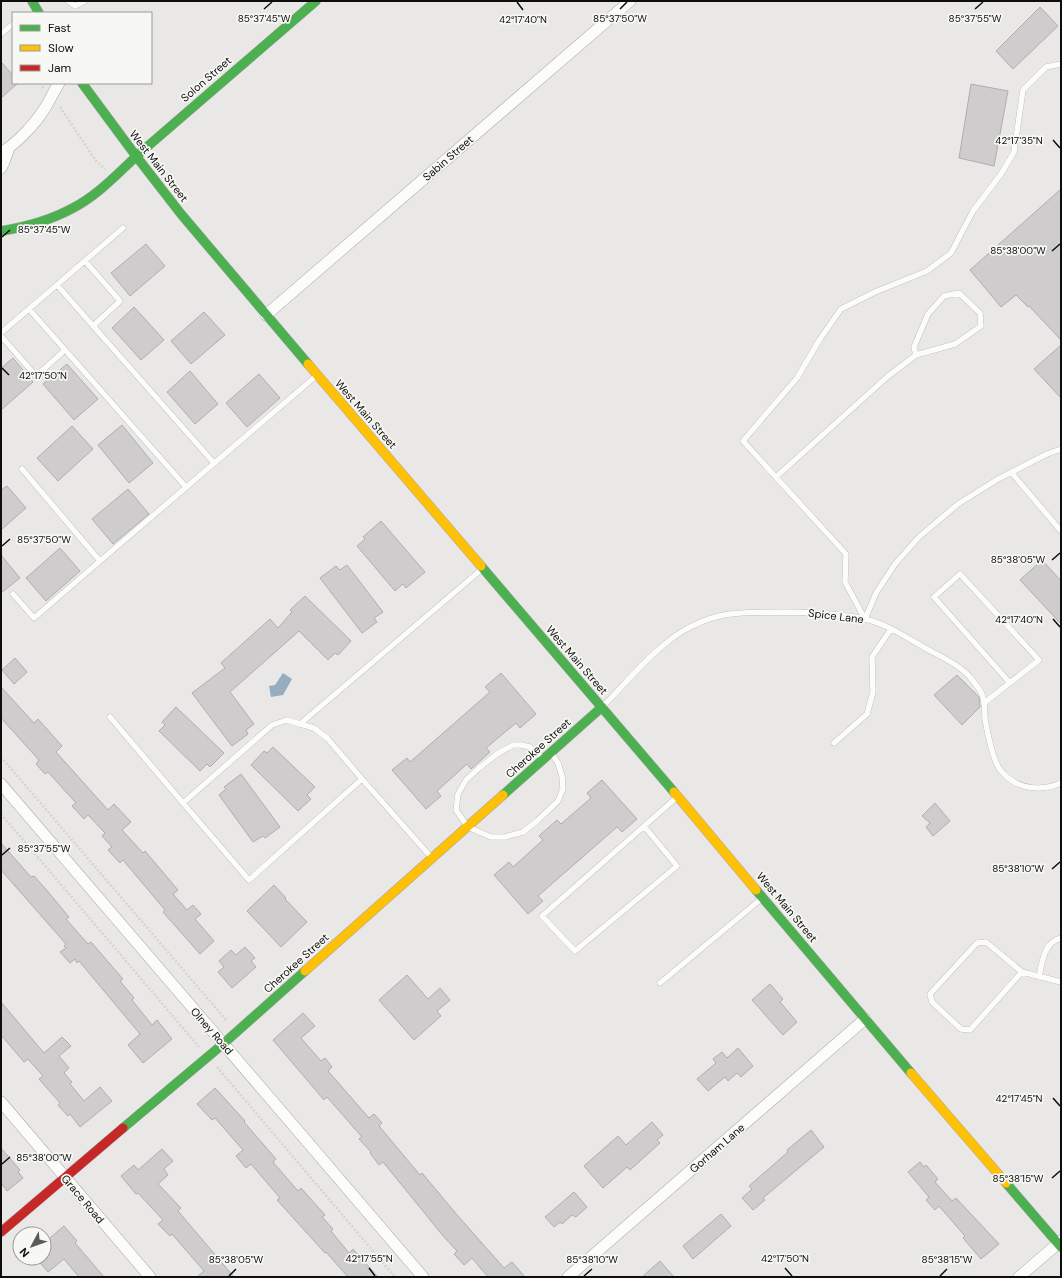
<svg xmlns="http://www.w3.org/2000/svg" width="1062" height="1278" viewBox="0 0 1062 1278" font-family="'DM Sans',sans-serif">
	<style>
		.water { fill: #96adc0 }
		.building { fill: #cecccd; stroke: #afaeae }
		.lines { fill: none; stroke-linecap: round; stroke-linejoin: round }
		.lane-casing { stroke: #a9a8a7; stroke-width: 6 }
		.street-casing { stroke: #a9a8a7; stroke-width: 12 }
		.fast-casing { stroke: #a9a8a7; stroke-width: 10 }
		.slow-casing { stroke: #a9a8a7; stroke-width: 10 }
		.jam-casing { stroke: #a9a8a7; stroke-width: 10 }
		.path { stroke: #d5d4d4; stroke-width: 2.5; stroke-dasharray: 2 2; stroke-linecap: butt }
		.lane { stroke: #fcfcfb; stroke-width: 5.5 }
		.street { stroke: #fcfcfb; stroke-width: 11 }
		.fast { stroke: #4caf50; stroke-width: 9 }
		.slow { stroke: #ffc107; stroke-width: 9 }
		.jam { stroke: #c62828; stroke-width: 9 }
		.ticks { fill: none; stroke: #0e0e0d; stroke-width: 1.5 }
		.labels { text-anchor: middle; stroke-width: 3.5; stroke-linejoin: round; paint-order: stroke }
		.street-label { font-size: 11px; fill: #0e0e0d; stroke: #f7f7f3 }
		.ticks-label { font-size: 10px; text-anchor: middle; fill: #0e0e0d; stroke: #f7f7f3; stroke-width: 3.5; stroke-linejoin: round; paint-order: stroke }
	</style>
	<rect width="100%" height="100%" fill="#e9e8e7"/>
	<path class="water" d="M283,673L292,679L283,695L271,697L269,686L275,685Z"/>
	<path class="building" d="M1040,7L1058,26L1013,69L996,51Z
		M1,62L13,75V83L17,84L1,98Z
		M971,84L1008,91L994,166L959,158Z
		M1061,189V340L1029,306L1028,307L1016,295L1001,307L970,270Z
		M146,244L165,266L130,296L111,273Z
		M134,307L164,340L141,360L112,328Z
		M204,312L225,335L191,364L171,341Z
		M1061,345V398L1034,369Z
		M13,358L33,382L1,410V368Z
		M67,364L98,399L74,420L43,384Z
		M190,371L218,404L195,424L167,392Z
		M259,374L280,398L247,427L226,403Z
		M122,425L153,463L129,483L98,445Z
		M72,426L93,449L58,481L37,458Z
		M7,486L26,508L1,530V490Z
		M128,489L149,514L113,544L92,519Z
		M381,521L425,572L406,588L403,584L395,591L357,546L365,539L363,537Z
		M60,548L80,571L46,601L26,578Z
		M1,555L20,578L1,593Z
		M1042,560L1061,581V624L1020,580Z
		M347,565L383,612L374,618L377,622L362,633L320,578L336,566L340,570Z
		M305,596L351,641L338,655L335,653L328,660L299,631L230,692L254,724L246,730L248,734L232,746L192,693L225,668L221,663L270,619L278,628L292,612L290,610Z
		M15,658L27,672L14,684L2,670Z
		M501,673L536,714L520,728L516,723L486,748L490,752L471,769L467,764L437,791L441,796L426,809L392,770L407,758L410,762L490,692L485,687Z
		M957,675L979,697L980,706V707L962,725L934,695Z
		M1,687L34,723L38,719L62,746L56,752L108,810L114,804L131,822L122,830L143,853L145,851L178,890L173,894L187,910L193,905L201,914L195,919L214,941L200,954L163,912L165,910L123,860L120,863L108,850L112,847L102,836L105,833L88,815L84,819L72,806L76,803L48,772L45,774L36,764L39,760L1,718Z
		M176,707L224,753L210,767L207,764L200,771L159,731L165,725L162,722Z
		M273,747L315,787L307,795L311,799L298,811L251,765L264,751L267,753Z
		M241,774L280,827L265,838L263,836L253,842L219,795L226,789L224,787Z
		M602,780L637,819L622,832L617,827L538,896L543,901L528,914L494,875L509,862L513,867L543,840L539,836L557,820L561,824L591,798L587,793Z
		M935,803L950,821L933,836L926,827L930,823L922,816Z
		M1,843L31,877L34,876L44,887L69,917L66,919L88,944L91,942L123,979L120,981L134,998L132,1000L152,1025L157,1020L172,1039L143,1063L128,1045L140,1034L79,961L77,963L75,959L70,963L60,952L66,948L64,946L66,944L1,870Z
		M274,885L286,898L285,899L307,922L281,947L247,911Z
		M245,947L255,958L251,961L256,967L232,988L218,972L224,967L219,961L231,950L236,955Z
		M407,975L428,999L440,988L450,1000L437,1011L441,1016L414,1040L379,1000Z
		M770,984L783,999L780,1002L797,1022L783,1035L752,1000Z
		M1,1002L44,1053L62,1037L71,1046L59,1056L69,1068L64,1073L72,1082L70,1084L84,1101L100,1087L112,1101L80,1127L70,1114L68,1116L58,1105L60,1103L39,1079L43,1076L28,1059L24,1062L1,1035Z
		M303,1013L315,1026L301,1038L321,1061L325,1058L332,1067L328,1071L369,1118L374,1114L382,1123L379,1126L420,1175L422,1173L458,1216L504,1268L512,1262L525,1277H488L472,1258L464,1265L454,1254L457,1251L444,1237L383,1162L379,1165L370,1153L371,1152L359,1139L362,1137L327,1097L324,1100L273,1040Z
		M738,1048L753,1066L741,1077L737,1073L728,1081L725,1077L708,1091L697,1079L716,1063L713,1059L722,1052L727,1058Z
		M215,1088L245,1121L244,1122L276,1159L273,1162L298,1191L301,1188L325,1215L322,1217L333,1229L331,1231L349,1253L353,1249L378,1277H348L326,1252L325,1253L277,1200L280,1198L251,1164L246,1168L236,1156L243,1150L215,1118L212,1120L197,1104Z
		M652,1122L663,1135L657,1140L660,1143L630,1170L627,1167L603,1188L584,1166L618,1136L626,1145Z
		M811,1130L824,1147L763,1198L765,1200L753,1210L742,1198L752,1189L749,1186L788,1152L787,1150Z
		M1,1148L20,1170L18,1172L23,1178L7,1191L1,1183Z
		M162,1149L173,1161L164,1169L168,1175L158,1184L181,1208L178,1211L234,1277H197L204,1271L172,1234L170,1236L158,1224L163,1220L138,1193L136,1194L121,1176L134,1165L138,1170Z
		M920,1162L924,1167L926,1165L938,1179L935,1182L952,1201L956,1198L999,1244L981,1259L963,1238L965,1236L939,1206L935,1210L926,1200L929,1197L908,1172Z
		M574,1192L587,1207L576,1217L572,1215L562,1224L560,1222L554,1227L545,1217Z
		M721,1214L731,1226L693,1259L683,1246Z
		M64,1226L77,1241L75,1243L104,1277H79L64,1259L48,1272L36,1258H44V1243Z
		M660,1261L674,1277H642Z"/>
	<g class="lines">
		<defs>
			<path id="lane" d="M68,1L75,6L85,1
				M1,34L13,24
				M85,261L120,301L93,326
				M57,285L214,463
				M29,309L186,487
				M1,333L123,228
				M1,336L36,376L65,350
				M22,469L100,561L316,376
				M1011,472L1061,531
				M776,477L887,377L916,355L955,344L981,326L980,313L959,293L944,296L928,314L914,347L916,355
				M13,594L34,618L100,561
				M865,619L845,582L846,554L743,441L797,378L820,339L841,309L875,292L927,271L951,253L973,211L1001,174L1014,152L1023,90L1046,67L1061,64
				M865,619L876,593L895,564L919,537L958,504L998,479L1047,454L1061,449
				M984,703L1039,660L960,574L934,597L1010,683
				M603,706C628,681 660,641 692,626C724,610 747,613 781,612C803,612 825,613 847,616C853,617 859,617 865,619C887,624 907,638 927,649C942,657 959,665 970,677C974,682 978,687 981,692C985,700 985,710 985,719C987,730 993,759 999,768C1000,770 1003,773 1005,775C1020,790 1043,791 1061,783
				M110,717L183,803
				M300,724L314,728L328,739L362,779L249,880L183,803L272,725L287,720L300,724L482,569
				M834,743L867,714L873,692L872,657L891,629
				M542,757L530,747L521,745H513L497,754L479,768L466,780L458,794L456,810L468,827L491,837H505L523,832L537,821L558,801L563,789L562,776L558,763L552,754
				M362,779L431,857
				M644,826L677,866L575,951L542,916L676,798
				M1022,972L970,1030L961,1029L932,1002L930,994L977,943L986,942L1022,972L1061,982
				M1039,977C1042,962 1044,942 1061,938
				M660,983L761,899"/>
			<path id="street" d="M1,153C17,143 35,124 45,108C50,100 54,91 59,83
				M1,168L4,162L9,148
				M266,315L630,1
				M1,784L423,1277
				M1,1102L150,1277
				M568,1277L865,1019
				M1019,1277L1061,1241"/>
			<path id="fast" d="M32,1L39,13
				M82,83L136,156L181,214L308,364
				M1,231C26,227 51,220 73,208C102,193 123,167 148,146C204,98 260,49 316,1
				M481,566L674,792
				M503,795L602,707
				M756,890L911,1073
				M123,1128L223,1044L305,971
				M1006,1183L1061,1247"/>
			<path id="slow" d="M308,364L481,566
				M674,792L756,890
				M305,971L503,795
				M911,1073L1006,1183"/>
			<path id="jam" d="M1,1232L123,1128"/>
		</defs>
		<use href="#lane" class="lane-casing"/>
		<use href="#street" class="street-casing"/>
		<use href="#fast" class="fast-casing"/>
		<use href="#slow" class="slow-casing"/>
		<use href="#jam" class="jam-casing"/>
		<path class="path" d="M40,83L43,88
			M60,107L96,161L105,169
			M1,757L227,1021
			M1,814L199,1047
			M217,1067L395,1277"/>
		<use href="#lane" class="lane"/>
		<use href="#street" class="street"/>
		<use href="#fast" class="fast"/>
		<use href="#slow" class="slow"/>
		<use href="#jam" class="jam"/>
	</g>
	<path class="ticks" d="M517,2L523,10M264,9L272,2M620,9L627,2M975,9L983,2M1053,140L1060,148M2,237L10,230M1052,251L1060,244M2,368L9,375M2,546L10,539M1052,560L1060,553M1053,619L1060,627M2,855L10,848M1052,869L1060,862M1053,1098L1060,1106M2,1164L10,1157M1052,1178L1060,1171M369,1268L375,1276M785,1268L792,1276M229,1276L236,1269M584,1276L592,1269M940,1276L947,1269"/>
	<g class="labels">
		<g class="street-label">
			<text transform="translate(206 79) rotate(-41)" y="4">Solon Street</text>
			<text transform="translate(448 158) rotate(-41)" y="4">Sabin Street</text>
			<text transform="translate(159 166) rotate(52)" y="4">West Main Street</text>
			<text transform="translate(366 414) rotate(49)" y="4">West Main Street</text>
			<text transform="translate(836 616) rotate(7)" y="4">Spice Lane</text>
			<text transform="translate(577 660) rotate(49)" y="4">West Main Street</text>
			<text transform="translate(538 748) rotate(-42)" y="4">Cherokee Street</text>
			<text transform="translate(787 907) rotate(50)" y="4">West Main Street</text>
			<text transform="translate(296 963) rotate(-42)" y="4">Cherokee Street</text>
			<text transform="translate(212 1031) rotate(49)" y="4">Olney Road</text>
			<text transform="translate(717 1148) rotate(-41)" y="4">Gorham Lane</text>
			<text transform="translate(83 1199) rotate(50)" y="4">Grace Road</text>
		</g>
	</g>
	<g class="ticks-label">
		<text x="264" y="22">85°37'45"W</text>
		<text x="620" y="22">85°37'50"W</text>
		<text x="975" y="22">85°37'55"W</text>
		<text x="523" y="23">42°17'40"N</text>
		<text x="1019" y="144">42°17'35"N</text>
		<text x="44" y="233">85°37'45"W</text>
		<text x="1018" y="254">85°38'00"W</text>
		<text x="43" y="379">42°17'50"N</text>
		<text x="44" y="543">85°37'50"W</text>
		<text x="1018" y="563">85°38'05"W</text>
		<text x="1019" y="623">42°17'40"N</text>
		<text x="44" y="852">85°37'55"W</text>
		<text x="1018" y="872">85°38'10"W</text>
		<text x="1019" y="1102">42°17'45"N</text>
		<text x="44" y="1161">85°38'00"W</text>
		<text x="1018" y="1182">85°38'15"W</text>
		<text x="369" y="1262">42°17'55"N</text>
		<text x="785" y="1262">42°17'50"N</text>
		<text x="236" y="1263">85°38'05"W</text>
		<text x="592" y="1263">85°38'10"W</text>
		<text x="947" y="1263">85°38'15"W</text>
	</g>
	<rect width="1062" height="1278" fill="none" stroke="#0e0e0d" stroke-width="4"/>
	<rect x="12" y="12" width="140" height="72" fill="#f7f7f3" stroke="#9a9a97"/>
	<rect x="20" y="25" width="20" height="6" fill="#4caf50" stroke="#9a9a97"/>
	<text x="48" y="32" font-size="12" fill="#0e0e0d">Fast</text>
	<rect x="20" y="45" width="20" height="6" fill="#ffc107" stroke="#9a9a97"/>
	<text x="48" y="52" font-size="12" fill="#0e0e0d">Slow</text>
	<rect x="20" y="65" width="20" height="6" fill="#c62828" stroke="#9a9a97"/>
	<text x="48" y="72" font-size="12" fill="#0e0e0d">Jam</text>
	<g transform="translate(32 1246) rotate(229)"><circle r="19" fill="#f7f7f3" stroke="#9a9a97"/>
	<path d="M0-3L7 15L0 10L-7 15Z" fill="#5b5a59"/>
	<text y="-6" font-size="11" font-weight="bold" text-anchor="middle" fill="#0e0e0d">N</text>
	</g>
</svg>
